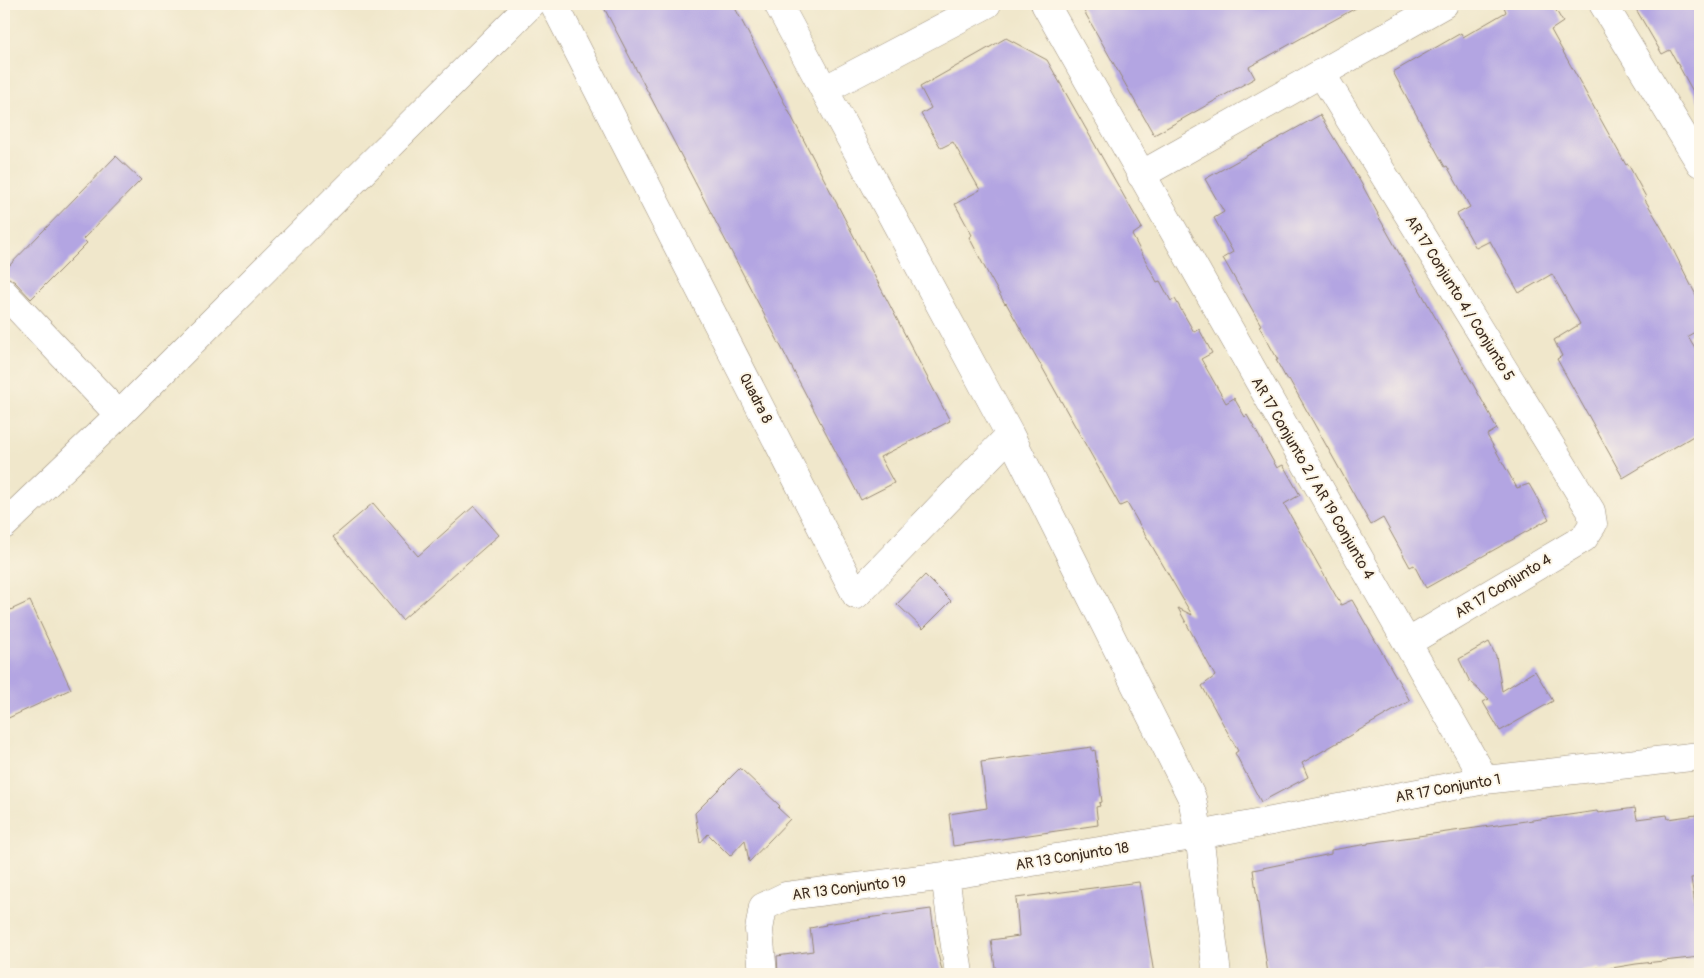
<svg xmlns="http://www.w3.org/2000/svg" width="1704" height="978" font-family="Pangolin,sans-serif">
	<style>
		.building { fill: #b3a5e2 }
		.lines { fill: none; stroke-linecap: round; stroke-linejoin: round }
		.minor-casing { stroke: #968874; stroke-width: 29 }
		.minor { stroke: #fff; stroke-width: 28 }
		.labels { text-anchor: middle; stroke-width: 4; stroke-linejoin: round; paint-order: stroke }
		.street-label { font-size: 15px; fill: #3b2a1e; stroke: #fcf5e5 }
	</style>
	<rect width="100%" height="100%" fill="#fcf5e5"/>
	<filter id="ink" filterUnits="userSpaceOnUse"><feTurbulence type="fractalNoise" baseFrequency=".02" numOctaves="2"/><feDisplacementMap in="SourceGraphic" scale="10" xChannelSelector="R" yChannelSelector="G"/><feConvolveMatrix kernelMatrix="1 2 1 2 8 2 1 2 1" color-interpolation-filters="sRGB"/></filter>
	<filter id="wash" filterUnits="userSpaceOnUse"><feTurbulence type="fractalNoise" baseFrequency=".0096" numOctaves="4" result="noise"/><feDisplacementMap in="SourceGraphic" scale="20" xChannelSelector="R" yChannelSelector="G"/><feGaussianBlur stdDeviation="1.12" result="paint"/><feColorMatrix in="noise" values="0 0 0 0 0 0 0 0 0 0 0 0 0 0 0 0 0 1.4 0 .05"/><feComposite in="paint" operator="in"/></filter>
	<g filter="url(#wash)">
		<rect width="100%" height="100%" fill="#f0e7cb"/>
		<g id="blocks">
			<!-- building -->
			<path class="building" d="M602,4H733L950,421L880,457L894,483L861,500Z
				M1080,4H1363L1249,67L1255,78L1154,135Z
				M1503,4H1552L1563,22L1551,30L1626,165L1628,164L1646,197L1644,198L1664,232L1700,303V329L1688,336L1700,356V432L1623,478L1557,359L1562,356L1554,340L1580,324L1552,274L1519,293L1490,241L1476,248L1457,214L1470,207L1447,166L1445,167L1393,72L1461,33L1463,37L1506,12Z
				M1633,4H1694L1700,16V104L1670,50L1662,54Z
				M1006,38L1047,60L1142,228L1132,235L1157,282L1160,281L1171,301L1175,299L1194,332L1199,329L1212,353L1201,359L1226,403L1234,398L1245,417L1247,415L1277,468L1283,465L1300,495L1284,504L1341,605L1352,600L1410,701L1302,763L1308,777L1261,802L1235,753L1238,751L1202,686L1215,676L1178,608L1192,615L1127,503L1120,506L1006,303L1005,304L986,270L969,237L972,235L955,204L980,190L953,142L941,148L921,114L931,108L920,87Z
				M1320,115L1360,181L1378,214H1377L1492,418L1491,419L1497,429L1487,435L1517,488L1529,484L1549,519L1426,588L1414,565L1410,567L1383,518L1371,525L1289,379L1287,380L1276,360H1278L1259,326L1261,325L1223,258L1233,252L1214,218L1224,212L1205,179Z
				M116,156L141,180L83,239L87,243L31,299L15,282L9,278H4V271Z
				M373,503L418,556L474,506L499,535L402,620L333,537Z
				M925,575L951,601L923,629L897,604Z
				M30,601L71,689L4,720V613Z
				M1489,642L1496,656L1502,691L1535,671L1553,701L1500,731L1483,702L1489,699L1470,682L1459,659Z
				M1092,747V751L1095,750L1102,802L1099,803L1100,806L1096,807L1098,825L953,846L949,814L987,808L981,762Z
				M740,768L780,806L778,808L790,819L749,862L745,840L730,856L708,834L700,843L695,813Z
				M1635,808L1637,819L1667,815L1668,819L1696,815L1700,847V877L1691,878L1700,939V957L1636,964L1600,970L1599,968L1567,974H1268L1253,870L1331,854V850L1368,844V843L1576,814L1597,811L1598,813Z
				M1139,882L1154,974H996L991,940L1019,936L1016,898Z
				M931,909L936,947L943,974H778L777,956L813,951L810,928L826,925L825,924Z"/>
		</g>
	</g>
	<g filter="url(#ink)">
		<use href="#blocks" fill-opacity="0" stroke="#968874" stroke-width="1"/>
		<g class="lines">
			<!-- minor casing -->
			<g class="minor-casing">
				<path id="minor" d="M554,4L856,595L1010,435
					M778,4L1010,435L1192,798L1199,835L1217,974
					M1045,4L1485,780
					M1603,4L1700,163
					M1321,73L1591,511L1593,524L1584,538L1407,643
					M824,90L987,4
					M1141,175L1444,4
					M4,293L119,415
					M4,525L119,415L531,4
					M945,876L959,974
					M763,974L759,930L763,907L786,896L945,876L1199,835L1485,780L1700,756"/>
			</g>
			<!-- minor -->
			<use href="#minor" class="minor"/>
		</g>
	</g>
	<g class="labels">
		<!-- street labels -->
		<g class="street-label">
			<text transform="translate(1460 298) rotate(58)" y="5">AR 17 Conjunto 4 / Conjunto 5</text>
			<text transform="translate(756 398) rotate(63)" y="5">Quadra 8</text>
			<text transform="translate(1313 478) rotate(60)" y="5">AR 17 Conjunto 2 / AR 19 Conjunto 4</text>
			<text transform="translate(1503 586) rotate(-31)" y="5">AR 17 Conjunto 4</text>
			<text transform="translate(1448 788) rotate(-10)" y="5">AR 17 Conjunto 1</text>
			<text transform="translate(1072 856) rotate(-9)" y="5">AR 13 Conjunto 18</text>
			<text transform="translate(849 888) rotate(-7)" y="5">AR 13 Conjunto 19</text>
		</g>
	</g>
	<!-- margin -->
	<rect width="1704" height="978" fill="none" stroke="#fcf5e5" stroke-width="20"/>
</svg>
